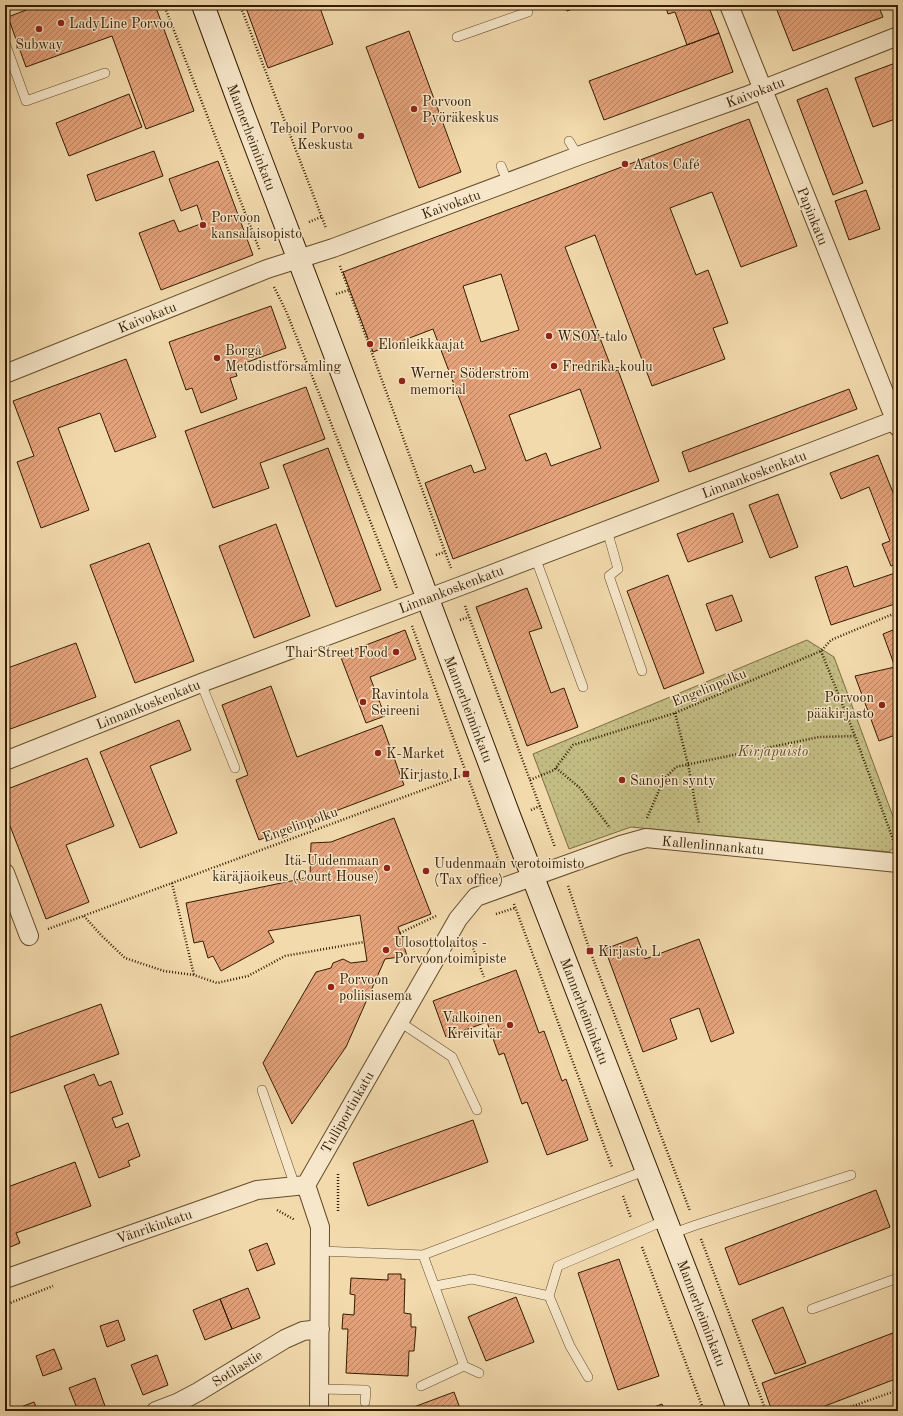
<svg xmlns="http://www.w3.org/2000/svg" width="903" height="1416" font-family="'Old Standard TT',serif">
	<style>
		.park { fill: url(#park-dots); stroke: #7c6c42 }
		.building { fill: url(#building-hatch); stroke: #341c00; fill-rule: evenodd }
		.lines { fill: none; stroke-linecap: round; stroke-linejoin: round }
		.lane-casing { stroke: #644c2b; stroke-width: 10 }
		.street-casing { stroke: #644c2b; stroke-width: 20 }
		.secondary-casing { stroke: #341c00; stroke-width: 24 }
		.path { stroke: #341c00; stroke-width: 2.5; stroke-dasharray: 1 2; stroke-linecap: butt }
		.lane { stroke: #f7e7ca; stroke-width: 9 }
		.street { stroke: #f7e7ca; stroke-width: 18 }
		.secondary { stroke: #f7e7ca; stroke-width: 22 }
		.poi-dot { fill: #8f2418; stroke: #f7e7ca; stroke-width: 1.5 }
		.labels { text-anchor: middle; stroke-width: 3; stroke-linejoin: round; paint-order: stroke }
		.poi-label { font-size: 14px; fill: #341c00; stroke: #f7e7ca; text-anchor: start }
		.street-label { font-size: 14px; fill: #341c00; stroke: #f7e7ca }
		.park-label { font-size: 14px; font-style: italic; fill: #5f4c28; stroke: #f7e7ca }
	</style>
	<defs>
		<pattern id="park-dots" width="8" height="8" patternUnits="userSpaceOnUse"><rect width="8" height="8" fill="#c3bd84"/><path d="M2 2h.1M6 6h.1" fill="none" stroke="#a8a270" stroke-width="1.8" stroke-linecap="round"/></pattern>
		<pattern id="building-hatch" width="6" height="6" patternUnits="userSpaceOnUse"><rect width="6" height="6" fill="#e4a27b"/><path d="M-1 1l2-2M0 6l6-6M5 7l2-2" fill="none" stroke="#ba8362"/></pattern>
	</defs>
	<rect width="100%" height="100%" fill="#f2daad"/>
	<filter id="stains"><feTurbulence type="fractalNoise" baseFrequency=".005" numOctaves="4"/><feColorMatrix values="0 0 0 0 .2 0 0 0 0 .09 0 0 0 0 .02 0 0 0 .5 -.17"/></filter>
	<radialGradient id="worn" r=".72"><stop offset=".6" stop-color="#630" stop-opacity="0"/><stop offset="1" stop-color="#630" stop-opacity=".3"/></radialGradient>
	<!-- park -->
	<path class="park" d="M807,640L834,657L898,830V844L889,852L631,827L569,849L533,754Z"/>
	<!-- building -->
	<path class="building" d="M39,5H155L194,111L146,129L112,36L26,67L8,17Z
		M245,5H319L333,44L268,68Z
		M565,5H584L567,11Z
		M665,5H708L719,33L687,45L675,12L668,14Z
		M775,5H878L883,17L793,51Z
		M409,31L461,172L419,188L366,47Z
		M719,33L733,72L604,120L589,81Z
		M898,62V118L873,127L855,78Z
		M827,88L863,183L833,195L797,100Z
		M129,94L142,127L69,156L56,123Z
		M749,119L797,246L741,267L712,192L670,208L696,275L708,270L728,323L713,328L725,359L652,386L595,235L565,247L613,372L618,370L659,481L453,559L425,483L471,465L474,473L486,469L433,329L373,352L343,272ZM501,274L519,330L481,342L463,286ZM580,389L601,448L551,466L546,453L526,461L509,415Z
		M154,151L163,176L96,201L87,175Z
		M218,161L253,255L161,290L139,233L174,220L179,232L203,223L197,205L181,211L169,179Z
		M898,184V200L893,186Z
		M866,190L880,229L849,240L835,201Z
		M271,306L286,348L234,367L237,376L230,378L237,399L201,413L192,388L186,390L169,342Z
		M126,359L156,437L115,452L100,413L58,428L89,510L41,528L17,462L34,456L13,401Z
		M306,387L325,439L260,463L269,488L213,508L185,431Z
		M849,389L857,409L689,472L682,452Z
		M328,448L381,590L336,607L283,465Z
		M878,455L898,505V563L891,566L882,544L890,541L869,487L841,499L830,473Z
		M778,494L798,547L770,558L749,505Z
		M733,513L743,542L688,562L677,534Z
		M276,524L310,616L254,638L219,546Z
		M149,543L194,661L135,683L90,565Z
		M847,566L854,587L898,572V603L831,625L815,577Z
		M668,575L704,673L664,689L627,591Z
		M527,588L542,628L529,632L551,693L564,688L578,727L527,746L476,607Z
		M732,595L742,621L716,631L706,604Z
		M898,628V734L879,741L855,676L895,667L883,634Z
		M405,630L416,659L370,677L385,716L366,723L340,655Z
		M76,643L96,697L5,731V669Z
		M271,686L297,757L382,725L404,785L259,840L236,780L248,775L222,705Z
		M179,720L191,750L150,766L177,833L140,848L100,752Z
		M87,758L114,826L66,845L89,902L46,919L5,813V790Z
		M394,818L431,914L398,927L407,956L385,959L346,1047L292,1124L263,1063L316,972L331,968L333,963L343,959L351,963L367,961L360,915L268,931L274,942L221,971L213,956L208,958L203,941L194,943L186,903L310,877L311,843L331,842Z
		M637,937L645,959L699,939L734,1033L711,1042L699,1008L670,1019L677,1039L643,1052L605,949Z
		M516,970L539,1033L544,1031L562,1081L566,1079L588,1140L547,1155L527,1102L522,1104L504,1053L499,1055L487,1022L446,1037L433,1001Z
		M101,1004L119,1054L5,1095V1039Z
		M94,1074L99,1086L111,1081L123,1114L112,1118L116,1128L128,1123L140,1156L128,1161L130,1166L99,1178L64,1086Z
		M473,1120L488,1162L368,1206L353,1163Z
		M75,1162L91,1206L16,1233L20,1243L5,1249V1188Z
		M876,1190L890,1227L739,1285L725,1248Z
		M267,1243L275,1264L257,1271L249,1250Z
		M619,1259L659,1376L618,1390L578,1273Z
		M388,1274H401V1279H405L404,1313L411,1314V1327H416L414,1351H409L408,1376L346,1373L348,1329H342L343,1314L354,1315L355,1295L350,1294L351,1278L388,1280Z
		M248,1288L260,1318L232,1329L220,1299Z
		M516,1297L534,1342L486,1361L468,1317Z
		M220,1299L232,1329L205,1340L193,1310Z
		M783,1307L806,1363L775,1374L752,1320Z
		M118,1320L125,1340L107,1347L100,1326Z
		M898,1331V1378L812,1411H772L762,1383Z
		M54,1349L62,1369L43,1376L36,1356Z
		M157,1355L168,1385L143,1395L131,1365Z
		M95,1378L106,1409L101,1411H78L69,1388Z
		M454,1392L461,1411H412L411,1408Z
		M34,1402L38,1411H10Z
		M662,1404L665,1411H644Z"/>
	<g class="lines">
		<!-- lane casing -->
		<g class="lane-casing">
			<path id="lane" d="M457,37L528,12
				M5,43L26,101L105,73
				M569,141L578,156
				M501,166L508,183
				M607,530L618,569L609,576L642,671
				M535,557L583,687
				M201,683L235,768
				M400,1022L452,1057L477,1110
				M262,1090L295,1186
				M671,1234L696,1225L851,1175
				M320,1251L423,1255L647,1170
				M423,1255L464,1366L479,1373
				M435,1286L472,1279L549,1296
				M812,1309L898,1278
				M588,1377L570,1346L549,1296L558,1266L666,1220
				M421,1386L464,1366
				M320,1389L366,1390L365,1402"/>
		</g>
		<!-- street casing -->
		<g class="street-casing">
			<path id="street" d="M729,5L898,427
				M5,374L267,269L333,248L578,156L746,96L898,36
				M5,761L201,683L458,587L898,419
				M5,873L29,936
				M5,1279L257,1190L306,1185
				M156,1411L177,1403L198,1392L285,1339L303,1331L320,1329
				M319,1411L320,1227L306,1185L458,919L476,897L621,845L646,838L898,863"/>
		</g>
		<!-- secondary casing -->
		<g class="secondary-casing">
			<path id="secondary" d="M203,5L241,108L414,562L510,818L707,1326L739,1411"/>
		</g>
		<!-- path -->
		<path class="path" d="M164,5L260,251
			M240,5L326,228
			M309,222L321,217
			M255,238L266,235
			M340,266L451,568
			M274,287L286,311L397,588
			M336,294L349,290
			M436,555L445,552
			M465,606L555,847
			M460,620L469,617
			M412,626L501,867
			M821,651L855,736L894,842
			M675,713L688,764L699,824
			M556,768L580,788L610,828
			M530,780L554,770L573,745L675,713L821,651L831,640L898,612
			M531,810L540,806
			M647,818L664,779L676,767L819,737L855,736
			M172,883L194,975
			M568,886L590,951L690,1211
			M514,904L612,1167
			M496,914L515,908
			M84,916L101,935L125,958L164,971L194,975L217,983L248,976L285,956L364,942
			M48,929L466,774
			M400,933L436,916
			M470,940L484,977
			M5,946L10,944
			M623,1196L631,1218
			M277,1210L295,1220
			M338,1211V1172
			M701,1239L766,1411
			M642,1247L704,1411
			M5,1305L53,1286
			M839,1411L898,1390"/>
		<!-- lane -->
		<use href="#lane" class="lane"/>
		<!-- street -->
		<use href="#street" class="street"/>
		<!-- secondary -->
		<use href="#secondary" class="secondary"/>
	</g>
	<!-- markers -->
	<g class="poi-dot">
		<circle cx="61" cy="23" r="4"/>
		<circle cx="39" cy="29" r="4"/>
		<circle cx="414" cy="109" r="4"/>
		<circle cx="361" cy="136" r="4"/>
		<circle cx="625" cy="164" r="4"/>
		<circle cx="203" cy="225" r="4"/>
		<circle cx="549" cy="336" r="4"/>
		<circle cx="370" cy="344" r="4"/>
		<circle cx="217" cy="358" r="4"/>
		<circle cx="554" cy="366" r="4"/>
		<circle cx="402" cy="381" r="4"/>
		<circle cx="396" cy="652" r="4"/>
		<circle cx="363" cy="702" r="4"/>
		<circle cx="882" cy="705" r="4"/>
		<circle cx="378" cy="753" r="4"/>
		<rect x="462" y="770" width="8" height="8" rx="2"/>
		<circle cx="622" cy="780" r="4"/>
		<circle cx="387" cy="868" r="4"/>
		<circle cx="426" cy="871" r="4"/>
		<circle cx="386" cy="950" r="4"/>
		<rect x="586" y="947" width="8" height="8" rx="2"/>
		<circle cx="331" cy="987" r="4"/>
		<circle cx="510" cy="1025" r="4"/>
	</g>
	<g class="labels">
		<!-- poi labels -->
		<g class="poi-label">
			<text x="69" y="28">LadyLine Porvoo</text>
			<text x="39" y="49" text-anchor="middle">Subway</text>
			<text x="422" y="106">Porvoon<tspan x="422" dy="16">Pyöräkeskus</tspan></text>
			<text x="353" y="133" text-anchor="end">Teboil Porvoo<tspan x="353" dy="16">Keskusta</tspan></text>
			<text x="633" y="169">Aatos Café</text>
			<text x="211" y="222">Porvoon<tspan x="211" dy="16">kansalaisopisto</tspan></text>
			<text x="557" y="341">WSOY-talo</text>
			<text x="378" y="349">Elonleikkaajat</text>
			<text x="225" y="355">Borgå<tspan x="225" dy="16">Metodistförsamling</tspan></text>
			<text x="562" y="371">Fredrika-koulu</text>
			<text x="410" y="378">Werner Söderström<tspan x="410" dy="16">memorial</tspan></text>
			<text x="388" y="657" text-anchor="end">Thai Street Food</text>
			<text x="371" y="699">Ravintola<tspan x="371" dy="16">Seireeni</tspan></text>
			<text x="874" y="702" text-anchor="end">Porvoon<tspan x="874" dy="16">pääkirjasto</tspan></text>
			<text x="386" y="758">K-Market</text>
			<text x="458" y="779" text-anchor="end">Kirjasto I</text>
			<text x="630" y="785">Sanojen synty</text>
			<text x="379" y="865" text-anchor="end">Itä-Uudenmaan<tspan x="379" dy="16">käräjäoikeus (Court House)</tspan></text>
			<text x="434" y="868">Uudenmaan verotoimisto<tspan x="434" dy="16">(Tax office)</tspan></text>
			<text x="394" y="947">Ulosottolaitos -<tspan x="394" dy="16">Porvoon toimipiste</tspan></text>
			<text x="598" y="956">Kirjasto L</text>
			<text x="339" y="984">Porvoon<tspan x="339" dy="16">poliisiasema</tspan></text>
			<text x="502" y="1022" text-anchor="end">Valkoinen<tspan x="502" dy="16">Kreivitär</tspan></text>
		</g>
		<!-- street labels -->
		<g class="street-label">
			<text transform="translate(755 92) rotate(-21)" y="5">Kaivokatu</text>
			<text transform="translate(252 137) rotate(69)" y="5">Mannerheiminkatu</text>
			<text transform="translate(451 204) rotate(-20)" y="5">Kaivokatu</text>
			<text transform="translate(813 216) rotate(68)" y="5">Papinkatu</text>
			<text transform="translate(147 317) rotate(-22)" y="5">Kaivokatu</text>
			<text transform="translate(754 474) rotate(-21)" y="5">Linnankoskenkatu</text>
			<text transform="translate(451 589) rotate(-21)" y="5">Linnankoskenkatu</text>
			<text transform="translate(709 687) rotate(-22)" y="5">Engelinpolku</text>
			<text transform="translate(148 704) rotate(-22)" y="5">Linnankoskenkatu</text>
			<text transform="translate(469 709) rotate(69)" y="5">Mannerheiminkatu</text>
			<text transform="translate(300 824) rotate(-20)" y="5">Engelinpolku</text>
			<text transform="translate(713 845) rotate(5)" y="5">Kallenlinnankatu</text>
			<text transform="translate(585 1011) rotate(69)" y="5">Mannerheiminkatu</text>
			<text transform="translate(347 1112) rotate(-60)" y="5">Tulliportinkatu</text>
			<text transform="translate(154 1226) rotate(-19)" y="5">Vänrikinkatu</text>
			<text transform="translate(702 1313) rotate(69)" y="5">Mannerheiminkatu</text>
			<text transform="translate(237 1368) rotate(-32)" y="5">Sotilastie</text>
		</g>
		<!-- park labels -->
		<g class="park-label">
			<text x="773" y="756">Kirjapuisto</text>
		</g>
	</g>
	<!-- margin -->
	<rect width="903" height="1416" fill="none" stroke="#f2daad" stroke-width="20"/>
	<rect x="6" y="6" width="891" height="1404" fill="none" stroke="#341c00" stroke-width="2"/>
	<rect x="10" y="10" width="883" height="1396" fill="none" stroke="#341c00"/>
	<rect width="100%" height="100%" filter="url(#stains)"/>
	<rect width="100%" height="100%" fill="url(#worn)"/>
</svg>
